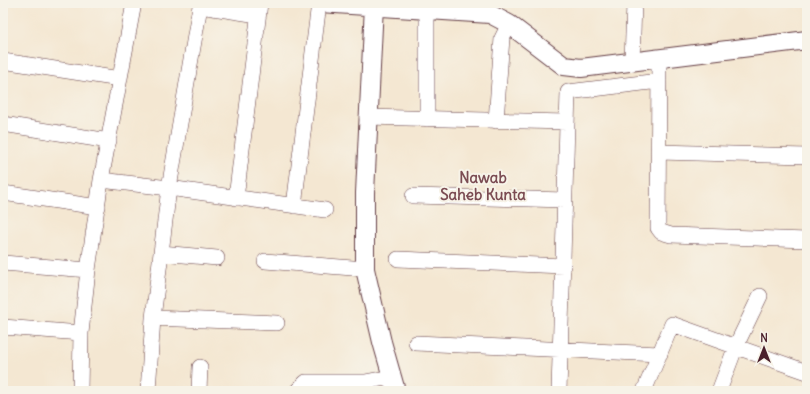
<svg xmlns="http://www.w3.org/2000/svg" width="810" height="394" font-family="Delius,sans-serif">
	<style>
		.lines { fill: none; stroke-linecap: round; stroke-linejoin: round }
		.minor-casing { stroke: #643d44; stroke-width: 16 }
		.tertiary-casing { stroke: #643d44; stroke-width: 20 }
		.minor { stroke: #fff; stroke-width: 15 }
		.tertiary { stroke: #fff; stroke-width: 18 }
		.labels { text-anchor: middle; stroke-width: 4; stroke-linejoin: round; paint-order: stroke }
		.district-label { font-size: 15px; font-weight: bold; fill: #7b4c53; stroke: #f7f3e8 }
	</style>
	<rect width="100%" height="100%" fill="#f7f3e8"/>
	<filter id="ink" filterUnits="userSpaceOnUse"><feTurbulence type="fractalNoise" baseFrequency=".025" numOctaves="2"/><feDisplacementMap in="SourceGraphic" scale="8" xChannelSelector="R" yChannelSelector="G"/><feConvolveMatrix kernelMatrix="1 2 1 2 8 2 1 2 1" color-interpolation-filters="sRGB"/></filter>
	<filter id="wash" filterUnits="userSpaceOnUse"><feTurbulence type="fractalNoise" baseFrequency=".012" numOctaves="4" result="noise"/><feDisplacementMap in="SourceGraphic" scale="16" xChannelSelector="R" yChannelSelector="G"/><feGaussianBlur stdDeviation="0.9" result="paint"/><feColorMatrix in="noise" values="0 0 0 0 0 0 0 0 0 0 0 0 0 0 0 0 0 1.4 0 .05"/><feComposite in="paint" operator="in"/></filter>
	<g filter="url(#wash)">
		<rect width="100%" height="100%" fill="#f4e7d2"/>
	</g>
	<g filter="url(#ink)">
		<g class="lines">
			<!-- minor casing -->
			<g class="minor-casing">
				<path id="minor" d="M659,59L658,228L661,232L671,235L807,240
					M3,61L120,79
					M632,63L634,3
					M367,117L567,122
					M427,119V9
					M496,121L502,38L509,24
					M3,124L109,141
					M659,152L807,156
					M101,180L169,188L325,210
					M3,193L98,207
					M413,196L565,200
					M236,198L260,3
					M294,206L319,3
					M161,253L217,258
					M398,259L564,266
					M265,261L365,269
					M3,263L88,270
					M153,318L277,323
					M3,327L81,333
					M416,343L660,354
					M80,391L81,333L88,270L101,180L134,3
					M148,391L153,318L169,188L200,6L258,15
					M199,391L200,367
					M297,391L306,382H365L391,377
					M559,391L568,92L659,81
					M644,391L672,324L807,372
					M719,391L736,346L760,296"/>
			</g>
			<!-- tertiary casing -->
			<g class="tertiary-casing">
				<path id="tertiary" d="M320,3L490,14L509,24L564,66L581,68L807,40
					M374,5L365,193V269L382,342L396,391"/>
			</g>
			<!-- minor -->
			<use href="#minor" class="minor"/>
			<!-- tertiary -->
			<use href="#tertiary" class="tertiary"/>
		</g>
	</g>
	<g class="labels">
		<!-- district labels -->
		<g class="district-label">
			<text x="483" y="183">Nawab<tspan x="483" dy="17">Saheb Kunta</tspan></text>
		</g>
	</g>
	<!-- margin -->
	<rect width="810" height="394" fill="none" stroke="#f7f3e8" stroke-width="16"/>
	<!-- north arrow -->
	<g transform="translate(764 348)" stroke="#f7f3e8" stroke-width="3" paint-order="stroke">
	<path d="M0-3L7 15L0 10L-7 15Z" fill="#4a1f2b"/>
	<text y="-6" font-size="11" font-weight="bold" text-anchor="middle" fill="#4a1f2b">N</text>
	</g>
</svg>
